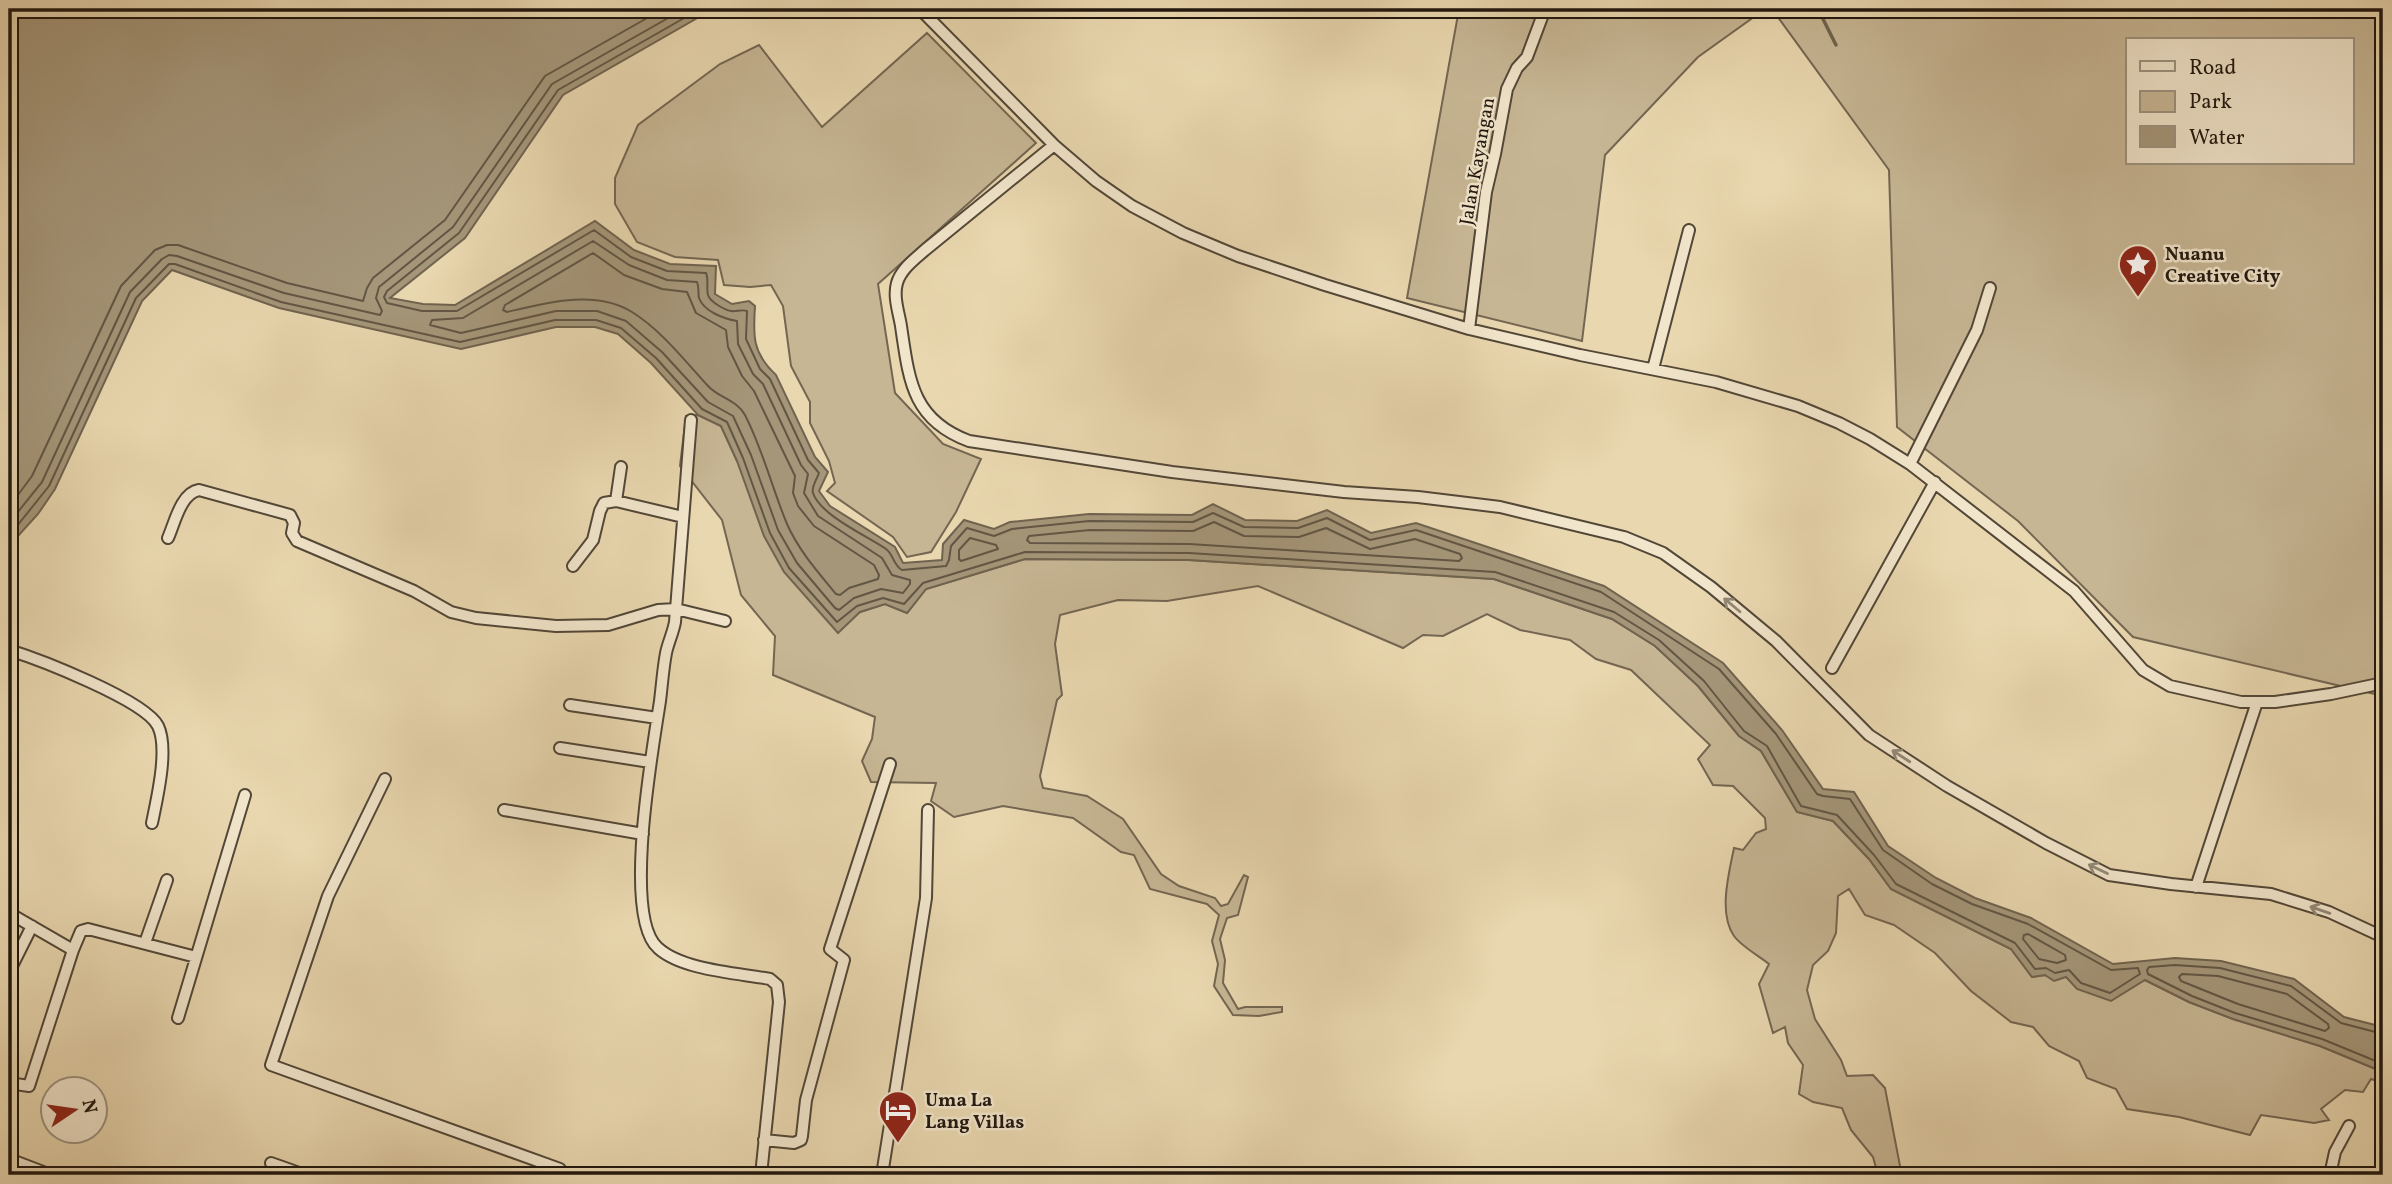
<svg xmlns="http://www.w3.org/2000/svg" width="2392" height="1184" font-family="Vollkorn,serif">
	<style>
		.green { fill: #c7b694; stroke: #746652; stroke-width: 2; fill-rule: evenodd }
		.water { fill: #a59679; stroke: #70634f; stroke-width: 2 }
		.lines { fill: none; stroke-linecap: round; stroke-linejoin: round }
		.shore { stroke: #625644; stroke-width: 2 }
		.stream { stroke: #70634f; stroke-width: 3.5 }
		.minor-casing { stroke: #524737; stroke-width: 14 }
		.minor { stroke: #f1e5cb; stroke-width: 10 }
		.oneway { stroke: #938876 }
		.labels { text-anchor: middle; stroke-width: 5; stroke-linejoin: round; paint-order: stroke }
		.street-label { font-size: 19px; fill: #20170f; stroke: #f1e5cb }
		.poi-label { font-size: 19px; font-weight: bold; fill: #20170f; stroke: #f1e5cb; text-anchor: start }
	</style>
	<rect width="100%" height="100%" fill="#e9d7af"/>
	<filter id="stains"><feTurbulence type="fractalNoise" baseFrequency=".00286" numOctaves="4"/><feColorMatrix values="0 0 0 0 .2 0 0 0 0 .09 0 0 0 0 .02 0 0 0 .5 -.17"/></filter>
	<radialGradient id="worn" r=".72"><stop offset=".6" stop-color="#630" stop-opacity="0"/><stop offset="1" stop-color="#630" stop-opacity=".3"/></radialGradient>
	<!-- green -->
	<path class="green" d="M1459,9H1765L1698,57L1605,155L1582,341L1407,298Z
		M1772,9H2383V696L2133,637L2018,521L1897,427L1889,170ZM2128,40H2352V163H2128Z
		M927,33L1036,143L878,284L895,393L943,444L981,459L956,512L931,552L907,557L893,537L827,491L835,483L829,461L810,423V402L791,366L783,306L771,285L750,287L724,285L718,260L675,257L637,242L615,204V178L638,125L720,64L759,45L822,127Z
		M698,415L721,426L737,461L860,612L885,604L907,613L926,589L1025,559L1189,560L1494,579L1612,619L1655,646L1698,686L1739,736L1761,751L1797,812L1833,821L1869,859L1891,889L2011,949L2032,977L2045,975L2145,980L2189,1002L2233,1019L2320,1046L2383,1072V1083L2371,1079L2363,1092L2345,1090L2321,1109L2329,1120L2314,1123L2261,1115L2250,1135L2179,1117L2127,1109L2116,1089L2087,1078L2079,1061L2049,1046L2033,1027L2011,1022L1971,991L1935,953L1894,925L1865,915L1849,889L1838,896L1836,933L1828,951L1813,965L1807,990L1815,1019L1841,1060L1847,1076L1873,1075L1885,1088L1900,1166L1904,1175H1878L1873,1157L1851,1130L1842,1108L1813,1102L1799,1094L1803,1065L1788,1043L1785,1027L1773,1033L1759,984L1769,964C1759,956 1741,946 1734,936C1718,913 1729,873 1734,848L1743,850L1756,833L1766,829L1765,818L1733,786L1713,785L1698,759L1710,745L1631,670L1596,659L1570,640L1520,630L1487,614L1443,636L1423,635L1403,648L1258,586L1167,601L1118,600L1060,615L1055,644L1062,695L1057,700L1040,776L1043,788L1087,796L1123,819L1161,874L1179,886L1215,898L1221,906L1228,904L1244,875L1248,877L1238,915L1227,918L1220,939L1225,960L1223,983L1238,1009L1245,1007H1282V1012L1259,1016L1233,1015L1214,986L1218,964L1212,941L1219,915L1207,904L1150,889L1134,855L1121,852L1073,818L1003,806L954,817L931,801L936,783L871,782L862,761L872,739L875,717L773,675L775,636L741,595L722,520L680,466L686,416Z"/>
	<!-- water -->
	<path class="water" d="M9,9H713L563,95L465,238L390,298L423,304L455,305L595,221L634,250L670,264L716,266L715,294L732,304L749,301L755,306C753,335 752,353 776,375L815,457L828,472L819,491L830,506L895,547L903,563L942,560L943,544L964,520L994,529L1010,522L1089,514L1192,515L1213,504L1245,520L1297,521L1327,510L1371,533L1416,523L1604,586L1723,663L1782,730L1823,789L1854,792L1888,846L1936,878L1975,898L2031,918L2113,964L2175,958L2221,961L2294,979L2344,1017L2383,1027V1072L2320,1046L2233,1019L2189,1002L2145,980L2111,1001L2077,989L2066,977L2054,981L2045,975L2032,977L2011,949L1891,889L1869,859L1833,821L1797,812L1761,751L1739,736L1698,686L1655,646L1612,619L1494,579L1189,560L1025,559L926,589L907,613L885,604L860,612L838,633L784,572L764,536L737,461L721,426L698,415L651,363L618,334L595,327H556L461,349L279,308L172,270L142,301L55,489L38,514L9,546Z"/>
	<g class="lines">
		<!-- shore -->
		<path class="shore" d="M593,241L629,265L667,280L697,282C699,287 698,293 699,298C704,312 725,319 737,321L738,344L753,374L763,384L801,465L808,474L804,493L818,516L882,558L892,575L910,580V584L903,593L881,589L854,598L839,610L835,608L797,563L778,530L751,455L733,416L708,402L662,352L626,321L597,311H556L461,333L430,325L432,320L463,318Z
			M593,253L624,275L662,289L687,292L696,313L726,330L728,347L742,376L754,391L795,476L793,493L798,506L814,526L874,565L879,575L878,579L849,588L840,595L836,594C818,572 799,551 787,524C772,488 763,450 745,415C737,400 719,398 708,386C685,361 661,330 632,312C595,289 545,303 507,312L503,310L505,305Z
			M9,507L32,476L121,286L155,250L167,245H178L287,283L363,301L367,288L373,278L445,220L545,76L663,9
			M1214,522L1244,536L1299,537L1326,528L1370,549L1415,539L1460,554L1462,558L1459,561L1189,544L1030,543L1027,540L1029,536L1090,530L1193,531Z
			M9,523L42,482L130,292L162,259L169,255L177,256L284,293L380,315L382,311L376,298L379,287L453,227L552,84L684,9
			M9,536L49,486L136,298L169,264H175L281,302L460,342L555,320H596L621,328L656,358L702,409L727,422L743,458L770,533L789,568L837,622L857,606L883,598L904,604L923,583L1025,552L1189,553L1495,572L1614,612L1659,640L1704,681L1744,731L1767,746L1801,806L1837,815L1874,855L1896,884L2015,943L2035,969L2046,968L2055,973L2069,970L2081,983L2110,993L2140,974L2138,968L2111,970L2028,924L1972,904L1932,884L1883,850L1850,799L1823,796L1817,794L1776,734L1719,669L1601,592L1416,530L1370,540L1327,518L1298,528L1244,527L1213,513L1193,522L1089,521L1012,529L994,536L967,528L951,546L949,560L946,566L902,570C893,565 894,555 886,549C867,536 820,515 813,493C811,487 817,479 819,473L808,460L770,379L760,369L746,339L747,311C741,309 737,312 731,311C725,310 710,302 708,295C706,288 709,280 706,273L667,271L631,257L594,230L457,311H422L387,303L384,297L387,291L459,233L558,90L700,9
			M970,538L996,545L998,549L961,561L959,559V550Z
			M2028,934L2065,955L2066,960L2057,963L2039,959L2023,939L2024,935Z
			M2182,974L2218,976L2287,994L2328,1024L2329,1028L2325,1031L2238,1004L2181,981L2179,977Z
			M2383,1034L2341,1023L2291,986L2220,968L2175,965L2149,967L2147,970L2148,974L2192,996L2235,1013L2322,1039L2383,1064"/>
		<!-- stream -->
		<path class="stream" d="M1818,9L1836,45"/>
		<!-- minor casing -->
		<g class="minor-casing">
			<path id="minor" d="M920,9L1054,145L1096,181L1132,206L1183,233L1238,256L1325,285L1469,329L1580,355L1716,382L1798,406L1839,423L1870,439L1910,464L2074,591L2143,670L2170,686L2241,702H2275L2331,694L2383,683
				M1054,145L925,250C915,259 901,269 897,283C893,297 899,313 901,326C909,380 912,420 969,441L1172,472L1344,492L1418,497L1500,507L1624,537L1663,553L1711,587L1776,641L1869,735L1947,786L2046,843L2109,875L2171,884L2271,894L2329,912L2383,937
				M1469,329L1486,192L1495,154L1507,89L1517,68L1527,57L1545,9
				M1653,369L1689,230
				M691,420L675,622C673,633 668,643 666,653C663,669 662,685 660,701C653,748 622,917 658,948C682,970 737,973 770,979L777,985L779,1002L761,1175
				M1910,464L1977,330L1990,288
				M616,501L621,467
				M168,538C175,522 181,493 199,490L290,515L294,523L292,533L297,541L414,591L451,612L476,618L556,626L608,625L658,610L676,609L725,621
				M573,566L593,540L600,511L604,503L616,501L683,517
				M9,650C38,659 145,700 158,726C169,749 157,798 152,823
				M1832,668L1935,482
				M570,705L657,718
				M560,748L650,762
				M385,779L328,896L271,1065L560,1169L562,1175
				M504,810L643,834
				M2196,887L2257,702
				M9,913L73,950
				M145,943L167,880
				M9,972L32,926
				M178,1018L245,795
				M9,1083L29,1086L73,950L81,931L88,929L196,957
				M764,1140L794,1143L801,1140L802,1136L806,1100L844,960L830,949L890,764
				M9,1159L51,1175
				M271,1163L305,1175
				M882,1175L926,898L928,810
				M2330,1175L2335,1152L2349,1126"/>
		</g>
		<!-- minor -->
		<use href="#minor" class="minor"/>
	</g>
	<!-- one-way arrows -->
	<defs><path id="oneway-shaft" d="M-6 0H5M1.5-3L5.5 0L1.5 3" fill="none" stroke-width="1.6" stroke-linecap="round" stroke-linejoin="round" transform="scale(1.75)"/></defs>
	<g class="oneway">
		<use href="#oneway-shaft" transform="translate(1732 605) rotate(-140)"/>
		<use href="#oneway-shaft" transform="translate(1901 756) rotate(-147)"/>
		<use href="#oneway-shaft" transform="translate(2098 869) rotate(-154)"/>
		<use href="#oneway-shaft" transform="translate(2320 910) rotate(-161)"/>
	</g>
	<!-- icons -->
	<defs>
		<g id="sight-pin" transform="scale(2.0125)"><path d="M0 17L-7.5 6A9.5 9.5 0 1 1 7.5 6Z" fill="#8f2418" stroke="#f1e5cb"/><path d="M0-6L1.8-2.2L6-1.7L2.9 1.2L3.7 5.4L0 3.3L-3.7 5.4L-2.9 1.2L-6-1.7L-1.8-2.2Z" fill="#fff"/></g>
		<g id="hotel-pin" transform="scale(2.0125)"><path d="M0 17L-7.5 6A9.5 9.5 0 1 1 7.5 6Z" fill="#8f2418" stroke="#f1e5cb"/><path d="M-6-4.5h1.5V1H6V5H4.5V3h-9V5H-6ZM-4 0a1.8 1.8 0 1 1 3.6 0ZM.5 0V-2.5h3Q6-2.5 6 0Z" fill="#fff"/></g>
	</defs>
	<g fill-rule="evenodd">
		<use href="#sight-pin" x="2138" y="264"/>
		<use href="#hotel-pin" x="898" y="1110"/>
	</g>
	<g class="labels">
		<!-- street labels -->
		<g class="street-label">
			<text transform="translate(1476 161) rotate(-80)" y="7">Jalan Kayangan</text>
		</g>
		<!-- poi labels -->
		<g class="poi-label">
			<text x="2165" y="260">Nuanu<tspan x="2165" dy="22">Creative City</tspan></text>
			<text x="925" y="1106">Uma La<tspan x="925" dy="22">Lang Villas</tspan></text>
		</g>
	</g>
	<!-- margin -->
	<rect width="2392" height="1184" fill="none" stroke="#e9d7af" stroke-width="35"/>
	<rect x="10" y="10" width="2371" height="1163" fill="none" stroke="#20170f" stroke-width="3.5"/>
	<rect x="18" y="18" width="2357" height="1149" fill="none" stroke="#20170f" stroke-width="2"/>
	<!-- legend -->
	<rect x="2126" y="38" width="228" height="126" fill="#f1e5cb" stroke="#9d9380" stroke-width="2"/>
	<rect x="2140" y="61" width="35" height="10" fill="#f1e5cb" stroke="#9d9380" stroke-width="2"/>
	<text x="2189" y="74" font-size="21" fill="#20170f">Road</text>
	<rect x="2140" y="91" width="35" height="21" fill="#c7b694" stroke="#9d9380" stroke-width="2"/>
	<text x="2189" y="108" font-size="21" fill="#20170f">Park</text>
	<rect x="2140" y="126" width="35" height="21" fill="#a59679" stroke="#9d9380" stroke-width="2"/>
	<text x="2189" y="144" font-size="21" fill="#20170f">Water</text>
	<!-- north arrow -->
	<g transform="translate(74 1110) rotate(77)"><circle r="33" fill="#f1e5cb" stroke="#9d9380" stroke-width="2"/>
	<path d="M0-5L12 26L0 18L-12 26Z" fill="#8f2418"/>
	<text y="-10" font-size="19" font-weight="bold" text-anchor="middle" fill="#20170f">N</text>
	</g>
	<rect width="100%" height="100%" filter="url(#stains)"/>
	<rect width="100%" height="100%" fill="url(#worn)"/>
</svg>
